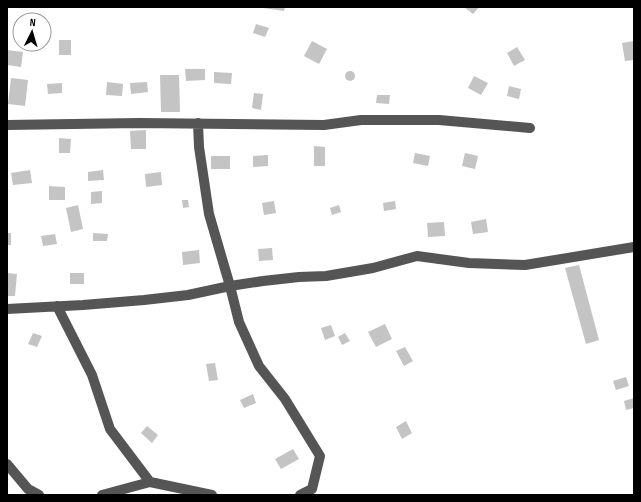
<svg xmlns="http://www.w3.org/2000/svg" width="641" height="502" font-family="'Sofia Sans Condensed',sans-serif">
	<style>
		.building { fill: #c4c4c4 }
		.lines { fill: none; stroke-linecap: round; stroke-linejoin: round }
		.minor { stroke: #555; stroke-width: 10 }
	</style>
	<rect width="100%" height="100%" fill="#fff"/>
	<!-- building -->
	<path class="building" d="M263,7H285L284,11L263,8Z
		M464,7H479L473,14Z
		M256,24L269,28L265,37L253,33Z
		M59,40H71V55H59Z
		M312,41L327,49L319,64L304,56Z
		M634,41V60L625,61L622,43Z
		M517,47L525,60L514,66L507,53Z
		M7,50L23,52L21,67L7,65Z
		M185,69H205V80L186,81Z
		M345 76a5 5 0 1 1 10 0a5 5 0 1 1-10 0Z
		M214,72L232,73L231,84L214,83Z
		M160,75H179L180,112H161Z
		M474,76L488,83L481,95L468,88Z
		M11,78L28,80L25,106L8,104Z
		M107,82L123,84L122,96L106,95Z
		M147,82L148,92L131,94L130,83Z
		M62,83V93L48,94L47,84Z
		M509,86L521,89L519,99L507,96Z
		M254,93L263,94L261,110L252,108Z
		M377,95H390L389,104L376,103Z
		M146,130V149H131L130,131Z
		M59,138L71,139L70,153H59Z
		M314,146L325,147V166H314Z
		M415,153L430,156L428,166L413,163Z
		M465,153L478,156L475,169L462,166Z
		M268,155V166L253,167V156Z
		M211,156H230V169H211Z
		M30,170L32,183L13,185L11,173Z
		M103,170L104,180L88,181V172Z
		M161,172L162,185L146,187L145,174Z
		M49,186L65,187V200H49Z
		M102,191V203L91,204V192Z
		M182,200H188L189,207L183,208Z
		M274,201L276,213L264,215L262,203Z
		M395,201L396,209L384,211L383,203Z
		M78,205L83,229L71,232L66,208Z
		M339,205L341,212L332,215L330,208Z
		M486,219L488,232L473,234L471,222Z
		M444,222L445,236L428,237L427,223Z
		M7,233H11V245H7Z
		M93,233L108,234L107,241H93Z
		M55,234L57,244L43,246L41,236Z
		M272,248L273,260L259,261L258,249Z
		M199,250L200,263L183,265L182,252Z
		M579,265L599,340L586,344L565,268Z
		M7,273L17,274L15,296H7Z
		M70,273H84V284H70Z
		M385,324L392,339L376,347L368,332Z
		M331,325L335,336L325,340L321,328Z
		M33,333L42,336L37,347L28,344Z
		M345,333L350,341L342,345L338,337Z
		M405,347L413,361L404,366L396,351Z
		M215,363L218,380L209,381L206,364Z
		M626,377L629,386L616,390L613,381Z
		M253,394L256,403L244,408L240,400Z
		M634,398V408L626,410L624,401Z
		M406,421L412,433L402,439L396,427Z
		M147,426L158,435L152,443L141,433Z
		M293,449L299,459L281,469L275,459Z"/>
	<g class="lines">
		<!-- minor -->
		<path class="minor" d="M198,123L199,147L209,214L230,286L239,322L259,366L285,399L320,456L312,489L300,495
			M7,125L139,123L324,125L361,120H439L530,128
			M57,306L92,375L110,429L150,482L212,495
			M7,309L83,305L144,300L188,295L230,286L263,281L299,277L326,276L373,268L417,256L469,263L525,265L634,247
			M7,464L28,489L39,495
			M102,495L150,482"/>
	</g>
	<!-- border -->
	<rect width="641" height="502" fill="none" stroke="#000000" stroke-width="16"/>
	<!-- north arrow -->
	<g transform="translate(32 32) rotate(5)"><circle r="19" fill="#ffffff" stroke="#999999"/>
	<path d="M0-3L7 15L0 10L-7 15Z" fill="#000000"/>
	<text y="-6" font-size="11" font-weight="bold" text-anchor="middle" fill="#000000">N</text>
	</g>
</svg>
